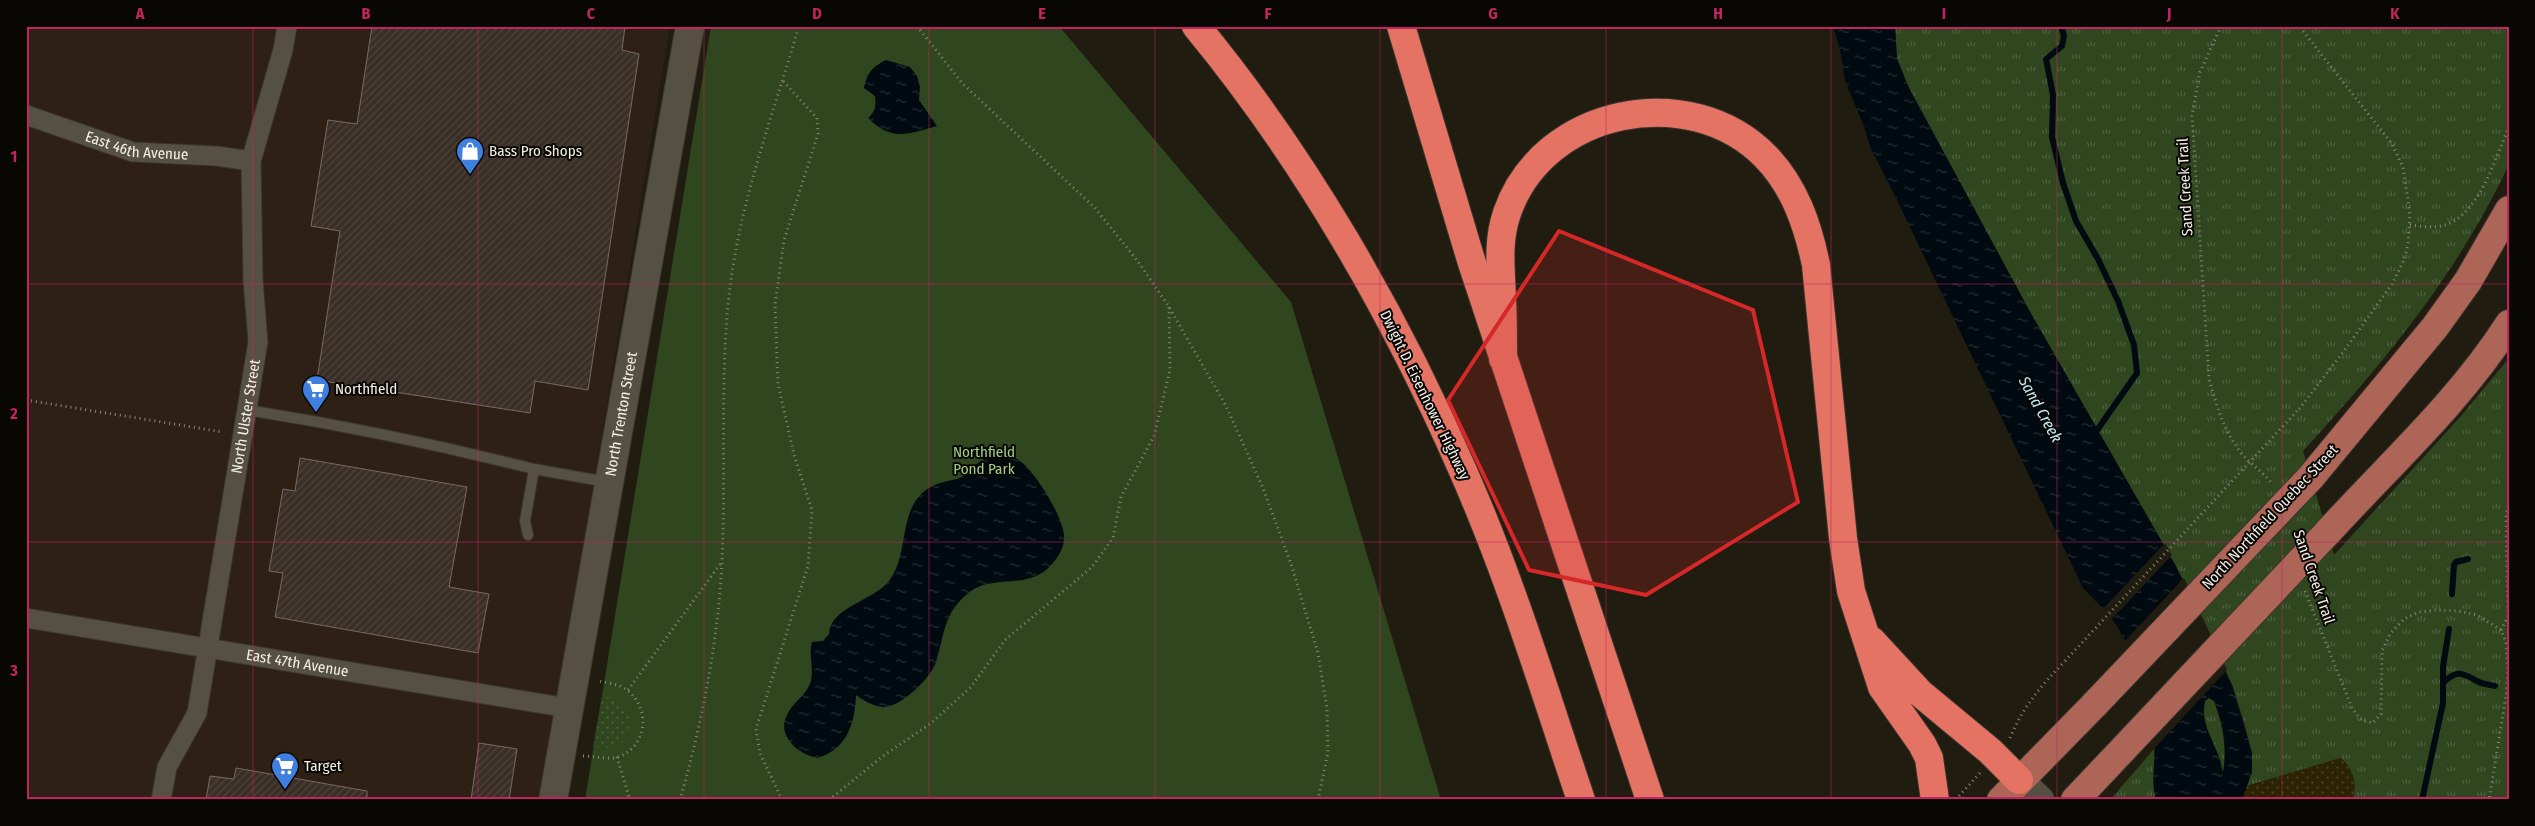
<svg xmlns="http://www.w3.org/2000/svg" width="2535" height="826" font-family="'Fira Sans Condensed',sans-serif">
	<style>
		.commercial { fill: #2f2015 }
		.grass { fill: url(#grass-tufts) }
		.sand { fill: url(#sand-dots) }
		.park { fill: #2f461f }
		.garden { fill: url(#garden-dots) }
		.water { fill: url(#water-ripples); fill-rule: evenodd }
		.pier { fill: #211c10 }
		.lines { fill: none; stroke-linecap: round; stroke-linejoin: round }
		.stream { stroke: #000a10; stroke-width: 6 }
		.building { fill: url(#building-hatch); stroke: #786a61 }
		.lane-casing { stroke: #3a362f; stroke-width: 12 }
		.street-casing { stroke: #3a362f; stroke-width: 21 }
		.secondary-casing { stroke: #3a362f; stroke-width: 30 }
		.primary-casing { stroke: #3a362f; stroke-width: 30 }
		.highway-casing { stroke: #3a362f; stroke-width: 30 }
		.path { stroke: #8b867c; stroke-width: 3; stroke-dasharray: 1 4; stroke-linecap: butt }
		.lane { stroke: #565043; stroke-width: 10 }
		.street { stroke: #565043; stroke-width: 19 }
		.secondary { stroke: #565043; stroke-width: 28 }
		.primary { stroke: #ac6557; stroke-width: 28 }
		.highway { stroke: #e57364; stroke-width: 28 }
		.primary-bridge-casing { stroke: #3a362f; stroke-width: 30; stroke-linecap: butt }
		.path-bridge { stroke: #8b867c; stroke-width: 3; stroke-dasharray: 1 4; stroke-linecap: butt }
		.primary-bridge { stroke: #ac6557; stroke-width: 28 }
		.marked { fill: #d62828; fill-opacity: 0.2; stroke: #d62828; stroke-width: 4; stroke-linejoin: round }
		.grid { fill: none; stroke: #c42362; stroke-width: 1; stroke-opacity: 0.55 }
		.labels { text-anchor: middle; stroke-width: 4; stroke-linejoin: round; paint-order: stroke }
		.street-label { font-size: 15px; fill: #f4f0e8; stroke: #090704 }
		.poi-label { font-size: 15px; fill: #f4f0e8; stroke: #090704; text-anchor: start }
		.park-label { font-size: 15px; fill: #a3cf88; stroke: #090704 }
		.water-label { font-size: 16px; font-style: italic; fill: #c4e9f6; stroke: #090704 }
		.neatline { fill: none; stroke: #c42362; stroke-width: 2 }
		.grid-label { font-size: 16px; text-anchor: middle; font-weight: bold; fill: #c42362 }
	</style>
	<defs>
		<pattern id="grass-tufts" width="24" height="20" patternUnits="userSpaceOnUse" patternTransform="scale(1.25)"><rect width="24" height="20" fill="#2f461f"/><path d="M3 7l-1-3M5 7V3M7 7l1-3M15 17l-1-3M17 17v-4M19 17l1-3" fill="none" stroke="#4e6140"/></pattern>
		<pattern id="sand-dots" width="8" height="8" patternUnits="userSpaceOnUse" patternTransform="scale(1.25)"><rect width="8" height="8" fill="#2c2303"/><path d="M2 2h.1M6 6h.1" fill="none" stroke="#4b4328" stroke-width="1.8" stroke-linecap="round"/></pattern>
		<pattern id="garden-dots" width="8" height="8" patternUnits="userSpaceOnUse" patternTransform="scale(1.25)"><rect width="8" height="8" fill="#2f461f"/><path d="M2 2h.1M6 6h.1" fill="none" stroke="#4e6140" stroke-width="1.8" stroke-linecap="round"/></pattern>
		<pattern id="water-ripples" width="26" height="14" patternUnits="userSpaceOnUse" patternTransform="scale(1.25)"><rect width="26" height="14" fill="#000a10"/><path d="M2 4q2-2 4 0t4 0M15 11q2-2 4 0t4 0" fill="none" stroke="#262e33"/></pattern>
		<pattern id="building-hatch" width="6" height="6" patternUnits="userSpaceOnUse" patternTransform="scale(1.25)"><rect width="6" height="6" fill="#3a2f26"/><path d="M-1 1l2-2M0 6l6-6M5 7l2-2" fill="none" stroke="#4d433b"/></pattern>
	</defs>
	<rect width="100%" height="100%" fill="#211c10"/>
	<!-- commercial -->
	<path class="commercial" d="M26,26H670L541,800H26Z"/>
	<!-- grass -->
	<path class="grass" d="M1895,26H2509V164C2459,272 2383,364 2303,451L2334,555L2461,416L2509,358V800H2353L2341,758L2246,786L2252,772V753L2244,722L2232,685L2177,568L2029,310L1909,88L1897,59Z
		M2209,698L2214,701C2223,725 2227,748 2223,774C2215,751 2200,725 2205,701Z
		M2154,749L2156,800H2110Z"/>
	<!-- sand -->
	<path class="sand" d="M2341,758C2354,770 2357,782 2353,800H2201Z"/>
	<!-- park -->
	<path class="park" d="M711,26H1059L1291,302L1441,800H585Z"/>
	<!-- garden -->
	<path class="garden" d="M602,696C632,702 644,730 614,748L593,747Z"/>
	<!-- water -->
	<path class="water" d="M1833,26H1895L1897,59L1909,88L2029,310L2177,568L2232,685L2252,753V772L2242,800H2156C2150,780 2156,758 2155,738C2152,706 2133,648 2114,622C2105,610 2094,599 2083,588L1895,196L1871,149L1863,124L1845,81L1840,50ZM2209,698L2214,701C2223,724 2228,747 2223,772C2221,767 2221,761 2219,757C2212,737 2200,722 2205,701Z
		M886,60L910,67L917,76L920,87L919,100L937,126C908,134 892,142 868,118C876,111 876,106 875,96L864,88C867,73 872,67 886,60Z
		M999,453C1007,454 1014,456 1020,461C1036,473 1062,515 1064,535C1065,546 1060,554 1053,563C1029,592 995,573 970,592C943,612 945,634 936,662C931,678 900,708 883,707C872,706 865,701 856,695C855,723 847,749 818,758C799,755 776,736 787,715C792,703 805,696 810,684C815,670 808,655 812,642L823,641L829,634C830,607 873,601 889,581C907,558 900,522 917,499C933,478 952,484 968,474C971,472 973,468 975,465C983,459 990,456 999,453Z"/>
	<!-- pier -->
	<path class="pier" d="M2165,543L2172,555L2110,621L2101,611Z
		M2184,578L2227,670L2151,752L2152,738L2145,700L2123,643Z"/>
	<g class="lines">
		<!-- stream -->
		<path class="stream" d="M2061,26L2064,36L2062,46L2046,59L2053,95L2052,137L2063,183L2076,221L2098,259L2118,301L2134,345L2137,373L2093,436
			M2452,594L2454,565L2456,562L2468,559
			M2443,683C2458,668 2463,674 2479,682C2483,684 2490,685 2495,686
			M2422,800L2443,703V667L2449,629"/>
	</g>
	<!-- building -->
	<path class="building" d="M372,26H625L622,50L639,54L588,390L535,381L530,413L317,380L340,231L311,226L328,120L357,124Z
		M300,458L467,487L449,587L489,594L478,653L275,617L283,573L269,571L283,489L295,491Z
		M479,743L517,749L509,800H471Z
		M236,768L367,791V800H206L210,776L234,779Z"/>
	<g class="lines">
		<!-- lane casing -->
		<g class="lane-casing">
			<path id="lane" d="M247,410C343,425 439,445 534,469
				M528,535L525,521L534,469L607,482"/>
		</g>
		<!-- street casing -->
		<g class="street-casing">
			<g id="street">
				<path id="s1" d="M26,115L133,152L216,156L251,161"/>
				<path id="s2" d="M26,618L568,708"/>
				<path id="s3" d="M161,800L167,767L197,713L258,342L253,280L251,161L283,50L287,26"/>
			</g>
		</g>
		<!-- secondary casing -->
		<g class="secondary-casing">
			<g id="secondary">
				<path d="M2019,780L2040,800"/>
				<path id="s4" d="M553,800L690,26"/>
			</g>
		</g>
		<!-- primary casing -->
		<g class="primary-casing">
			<path id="primary" d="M2311,477L2435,327L2468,281L2509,210
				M2327,533C2389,465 2459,402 2509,324
				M2001,800L2095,704
				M2075,800L2111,762"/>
		</g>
		<!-- highway casing -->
		<g class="highway-casing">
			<path id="highway" d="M1196,26C1305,158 1395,315 1463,471C1510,577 1544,690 1581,800
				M1401,26L1471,260L1650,800
				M1503,359C1503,339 1503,319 1502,299C1501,268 1497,242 1507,213C1543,108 1690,79 1766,157C1795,187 1808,226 1816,265L1843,538L1851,591L1882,687L1922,744L1929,758L1935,800
				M1872,641L1920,693L1990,751L2019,780"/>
		</g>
		<!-- path -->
		<path class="path" d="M917,26L962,83L1095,208L1137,260L1169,307L1226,406L1263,488L1291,564L1318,653L1327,709L1328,752L1318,800
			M2221,26L2200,72L2192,116L2209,379C2217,407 2224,432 2242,454C2251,465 2264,472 2272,484
			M2410,225C2420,226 2430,228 2441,226C2478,219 2495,158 2509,127
			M26,400L223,432
			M2299,409L2344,351L2392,284L2404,260L2408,244L2410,215L2403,167L2392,144L2299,26
			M2305,591L2352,708L2361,720L2373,723L2381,714L2382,651L2390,634L2404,619L2419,612L2438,610L2458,611L2477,615L2501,630L2506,642L2508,671L2506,696L2489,800
			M2501,630L2508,617L2506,515L2509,503
			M628,690L721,563
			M2010,738C2024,705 2041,686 2065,661
			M583,756C595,756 607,760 618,757C647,747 651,709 628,691C620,684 608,683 599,681
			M617,757L630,800
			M1959,796L1980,773
			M680,800C702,723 718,642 722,562C726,477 720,391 728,305C737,209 772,118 799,26
			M782,800L760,753L756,729L808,566L812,510L794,455L778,384L775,305L784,240L818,134L817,118L783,81
			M829,800L883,756L930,724L971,687L1005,640L1092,567L1113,538L1121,497L1154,436L1170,370L1169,307"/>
		<!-- lane -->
		<use href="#lane" class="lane"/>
		<!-- street -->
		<use href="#street" class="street"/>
		<!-- secondary -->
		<use href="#secondary" class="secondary"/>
		<!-- primary -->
		<use href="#primary" class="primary"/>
		<!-- highway -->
		<use href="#highway" class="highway"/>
		<!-- primary-bridge casing -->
		<g class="primary-bridge-casing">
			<path id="primary-bridge" d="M2095,704L2311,477
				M2111,762L2327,533"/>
		</g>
		<!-- path-bridge -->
		<path class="path-bridge" d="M2065,661L2299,409"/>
		<!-- primary-bridge -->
		<use href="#primary-bridge" class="primary-bridge"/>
	</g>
	<!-- marked area -->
	<path class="marked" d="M1559,231L1753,310L1798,502L1646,595L1529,570L1448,400Z"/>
	<!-- grid -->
	<path class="grid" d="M253,26V800M478,26V800M704,26V800M929,26V800M1155,26V800M1380,26V800M1606,26V800M1831,26V800M2057,26V800M2282,26V800M26,284H2509M26,542H2509"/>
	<!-- icons -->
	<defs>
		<g id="shop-pin" transform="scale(1.4375)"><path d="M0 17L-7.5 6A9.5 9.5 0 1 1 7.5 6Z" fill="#3f7fe0" stroke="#090704"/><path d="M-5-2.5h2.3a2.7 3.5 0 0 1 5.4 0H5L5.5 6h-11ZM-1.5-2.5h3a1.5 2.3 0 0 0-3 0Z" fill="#fff"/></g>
		<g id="supermarket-pin" transform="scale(1.4375)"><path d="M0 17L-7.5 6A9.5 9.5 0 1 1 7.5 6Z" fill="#3f7fe0" stroke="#090704"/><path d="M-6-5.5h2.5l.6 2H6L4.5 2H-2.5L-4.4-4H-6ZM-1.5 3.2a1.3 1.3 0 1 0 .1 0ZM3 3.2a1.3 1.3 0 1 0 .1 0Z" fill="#fff"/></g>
	</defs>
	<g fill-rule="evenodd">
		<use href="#shop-pin" x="470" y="151"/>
		<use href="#supermarket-pin" x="316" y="389"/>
		<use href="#supermarket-pin" x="285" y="766"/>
	</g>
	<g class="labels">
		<!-- street labels -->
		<g class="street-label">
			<text dy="5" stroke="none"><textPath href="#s1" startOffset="116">East 46th Avenue</textPath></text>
			<text transform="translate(2185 187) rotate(-93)" y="5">Sand Creek Trail</text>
			<text transform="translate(1425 395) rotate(64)" y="5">Dwight D. Eisenhower Highway</text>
			<text dy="5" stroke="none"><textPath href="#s4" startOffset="392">North Trenton Street</textPath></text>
			<text dy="5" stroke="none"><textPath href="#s3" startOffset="396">North Ulster Street</textPath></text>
			<text transform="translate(2270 517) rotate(-47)" y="5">North Northfield Quebec Street</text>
			<text transform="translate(2314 577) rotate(71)" y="5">Sand Creek Trail</text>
			<text dy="5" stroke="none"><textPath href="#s2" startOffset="275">East 47th Avenue</textPath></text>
		</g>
		<!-- poi labels -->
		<g class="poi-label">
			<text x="489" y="156">Bass Pro Shops</text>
			<text x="335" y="394">Northfield</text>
			<text x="304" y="771">Target</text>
		</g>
		<!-- park labels -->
		<g class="park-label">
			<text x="984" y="457">Northfield<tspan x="984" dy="17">Pond Park</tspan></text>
		</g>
		<!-- water labels -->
		<g class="water-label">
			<text transform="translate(2041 409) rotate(61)" y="6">Sand Creek</text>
		</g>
	</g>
	<!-- border -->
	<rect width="2535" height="826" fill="none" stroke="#090704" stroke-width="55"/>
	<rect x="28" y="28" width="2480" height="770" class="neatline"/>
	<g class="grid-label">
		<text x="140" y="19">A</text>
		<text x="366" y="19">B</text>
		<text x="591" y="19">C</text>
		<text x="817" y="19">D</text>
		<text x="1042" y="19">E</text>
		<text x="1268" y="19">F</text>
		<text x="1493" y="19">G</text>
		<text x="1718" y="19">H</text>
		<text x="1944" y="19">I</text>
		<text x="2169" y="19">J</text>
		<text x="2395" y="19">K</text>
		<text x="14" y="162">1</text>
		<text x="14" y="419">2</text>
		<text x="14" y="676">3</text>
	</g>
</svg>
